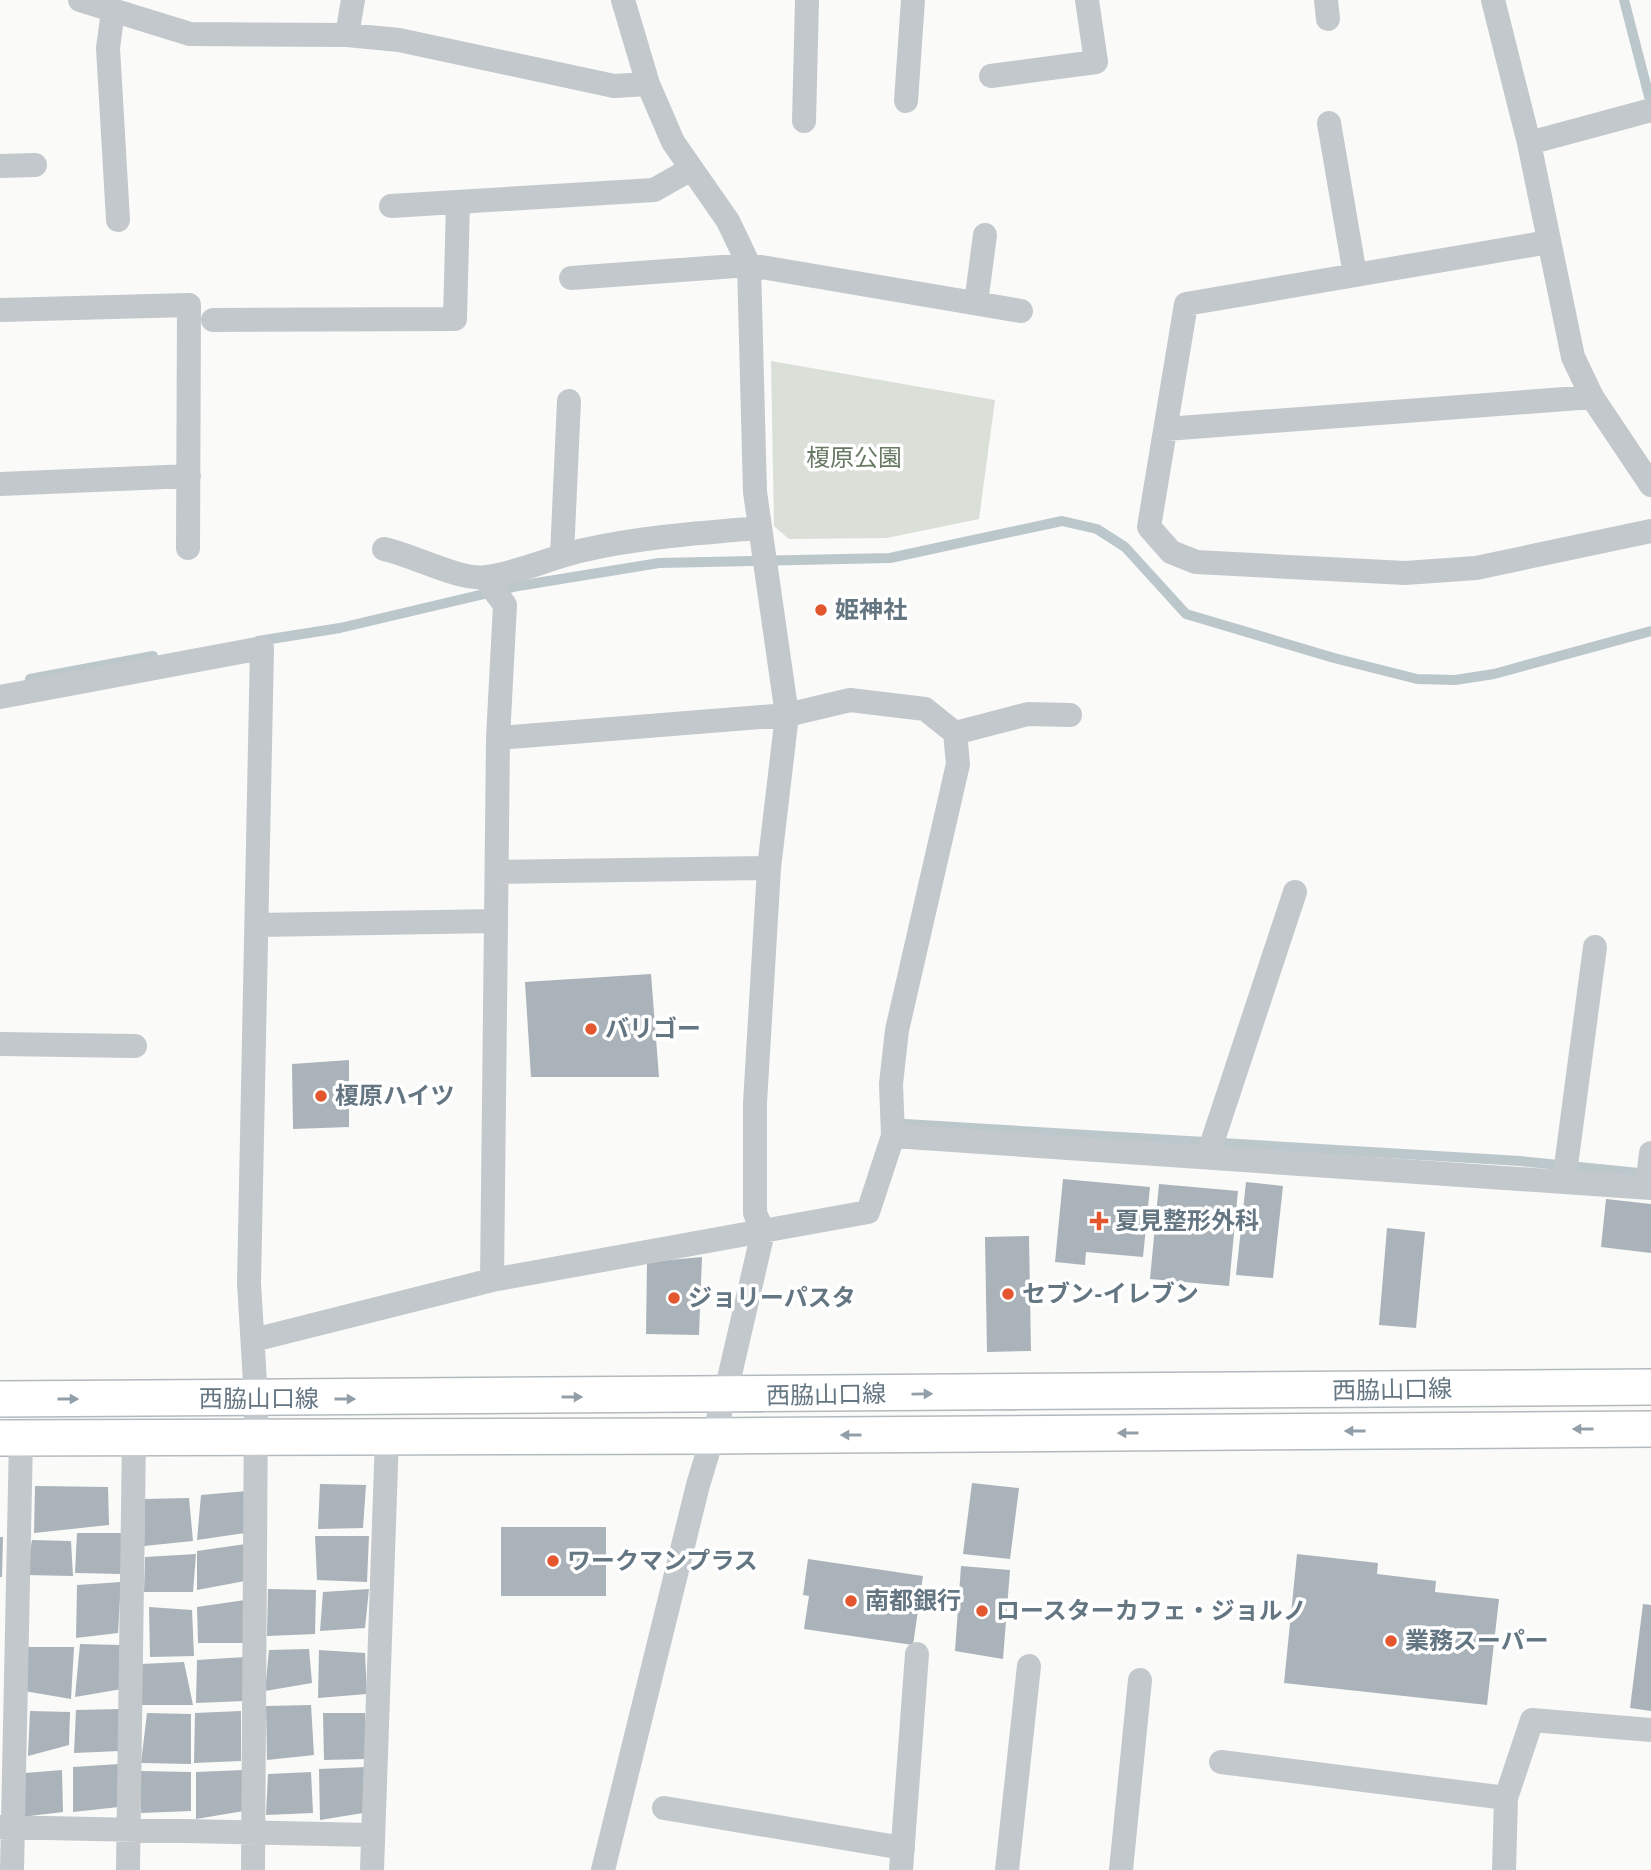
<svg xmlns="http://www.w3.org/2000/svg" width="1651" height="1870" font-family="'PT Sans','Noto Sans JP',sans-serif">
	<style>
		.green { fill: #dadfd7 }
		.lines { fill: none; stroke-linecap: round; stroke-linejoin: round }
		.stream { stroke: #bbc7cb; stroke-width: 10 }
		.building { fill: #aab3b9 }
		.secondary-casing { stroke: #b3babf; stroke-width: 38 }
		.street { stroke: #c3c8cc; stroke-width: 24 }
		.secondary { stroke: #fff; stroke-width: 35 }
		.oneway { fill: #939fa8 }
		.poi-dot { fill: #e4572e; stroke: #fff; stroke-width: 2.5 }
		.labels { text-anchor: middle; stroke-width: 7; stroke-linejoin: round; paint-order: stroke }
		.park-label { font-size: 24px; fill: #687a64; stroke: #fff }
		.poi-label { font-size: 24px; font-weight: bold; fill: #657683; stroke: #fff; text-anchor: start }
		.street-label { font-size: 24px; fill: #657683; stroke: #fff }
	</style>
	<rect width="100%" height="100%" fill="#fafaf8"/>
	<!-- green -->
	<path class="green" d="M771,361L995,400L979,519L887,538L789,539L774,526Z"/>
	<g class="lines">
		<!-- stream -->
		<path class="stream" d="M1624,0L1651,104
			M258,641L340,628L518,586L659,563L890,558L1062,521L1097,529L1125,547L1186,614L1334,658L1417,679L1455,680L1494,674L1651,631
			M30,679L153,656
			M905,1124L1520,1161L1649,1174"/>
	</g>
	<!-- building -->
	<path class="building" d="M651,974L659,1077H531L525,982Z
		M349,1060V1127L293,1129L292,1064Z
		M1063,1179L1150,1187L1143,1257L1086,1252L1085,1265L1055,1262Z
		M1246,1182L1283,1186L1273,1278L1236,1275Z
		M1159,1184L1238,1191L1229,1286L1150,1279Z
		M1606,1199L1651,1204V1253L1601,1247Z
		M1387,1228L1425,1232L1416,1328L1379,1325Z
		M1029,1236L1031,1351L987,1352L985,1237Z
		M702,1257L699,1335L646,1334L647,1262Z
		M972,1483L1019,1488L1010,1559L963,1554Z
		M320,1484L366,1485L363,1528L318,1529Z
		M35,1486L108,1487L109,1525L34,1533Z
		M247,1491L245,1533L197,1540L201,1495Z
		M189,1498L193,1541L144,1546L145,1499Z
		M501,1527H606V1596H501Z
		M77,1533H121V1574L75,1573Z
		M315,1536H369L367,1582L317,1580Z
		M0,1537H3L2,1577H0Z
		M32,1540L71,1541L73,1576L25,1575Z
		M246,1544L245,1581L197,1590V1551Z
		M196,1554L193,1592H144L145,1557Z
		M1297,1554L1378,1563L1377,1574L1436,1581L1435,1592L1499,1599L1487,1705L1284,1683Z
		M808,1559L923,1576L913,1645L804,1629L809,1596L803,1595Z
		M961,1566L1010,1570L1003,1659L955,1651Z
		M121,1582L118,1633L76,1638L77,1585Z
		M268,1589L316,1590L315,1634L267,1636Z
		M369,1589L365,1628L320,1631L323,1592Z
		M245,1600L248,1643H198L197,1607Z
		M1643,1604L1651,1605V1711L1630,1708Z
		M149,1607L192,1610L194,1656L150,1657Z
		M80,1644L122,1645V1689L75,1697Z
		M27,1647H74L71,1699L24,1691Z
		M309,1649L312,1683L265,1691L269,1650Z
		M319,1650L365,1653L367,1694L318,1698Z
		M245,1657V1701L196,1703L197,1660Z
		M184,1662L193,1705H142L141,1664Z
		M311,1705L314,1755L267,1760L266,1706Z
		M122,1709L120,1751L74,1753L76,1710Z
		M30,1711L70,1712L69,1745L28,1756Z
		M241,1711V1761L194,1763L195,1713Z
		M147,1713L191,1714V1764L141,1763Z
		M323,1713H365L366,1759L324,1760Z
		M119,1764V1807L73,1812V1767Z
		M366,1767L363,1813L320,1820L319,1769Z
		M62,1770L63,1812L21,1817L25,1773Z
		M243,1770L244,1811L196,1819V1772Z
		M141,1771L191,1772V1811L141,1813Z
		M311,1772L313,1813L266,1815L268,1774Z"/>
	<g class="lines">
		<!-- secondary casing -->
		<g class="secondary-casing">
			<path id="secondary" d="M0,1399L1651,1387
				M0,1438L711,1436L1651,1429"/>
		</g>
		<!-- street -->
		<path class="street" d="M80,0L190,34L347,35
			M353,0L347,35L399,40L614,86L648,84
			M1326,0L1328,19
			M1493,0L1529,143L1573,357L1592,397L1651,485
			M113,11L108,48L118,220
			M991,76L1096,62L1087,0
			M906,101L913,0
			M804,121L807,0
			M1329,123L1355,275
			M1529,143L1651,110
			M0,166L35,165
			M391,206L654,190L691,169
			M1549,242L1186,304L1149,527L1171,552L1196,562L1405,573L1476,568L1651,531
			M571,278L749,265L1021,311
			M976,303L985,235
			M0,310L189,305L188,548
			M213,320L455,319L458,203
			M1166,429L1592,397
			M0,484L189,476
			M384,549C413,555 460,581 486,577C519,573 552,557 584,550C642,537 700,533 759,528
			M562,555L569,401
			M485,578L505,605L498,738
			M0,697L262,648L249,1283L256,1399L253,1870
			M497,872L769,868
			M496,921L498,738L787,715L850,700L925,709L955,733
			M257,925L496,921L492,1280
			M0,1044L135,1046
			M893,1136L1651,1188
			M1208,1155L1295,892
			M1564,1181L1595,947
			M1647,1187L1651,1153
			M253,1340L492,1280L868,1212L893,1136L891,1084L897,1030L958,764L955,733L1028,714L1070,715
			M1221,1762L1506,1798
			M664,1808L903,1848
			M0,1827L372,1835
			M12,1870L21,1438
			M128,1870L134,1438
			M372,1870L387,1437
			M603,1870L698,1485L725,1396L763,1232L755,1213V1103L769,868L787,715L755,492L749,265L728,221L673,142L648,84L623,0
			M901,1870L917,1654
			M1007,1870L1029,1666
			M1121,1870L1140,1680
			M1504,1870L1506,1798L1532,1720L1651,1730"/>
		<!-- secondary -->
		<use href="#secondary" class="secondary"/>
	</g>
	<!-- one-way arrows -->
	<defs><path id="oneway-solid" d="M-6-.8H1V-3.2L6.5 0L1 3.2V.8H-6Z" transform="scale(1.75)"/></defs>
	<g class="oneway">
		<use href="#oneway-solid" transform="translate(922 1394) rotate(-1)"/>
		<use href="#oneway-solid" transform="translate(572 1397)"/>
		<use href="#oneway-solid" transform="translate(68 1399)"/>
		<use href="#oneway-solid" transform="translate(345 1399)"/>
		<use href="#oneway-solid" transform="translate(1583 1429) rotate(180)"/>
		<use href="#oneway-solid" transform="translate(1355 1431) rotate(180)"/>
		<use href="#oneway-solid" transform="translate(1128 1433) rotate(180)"/>
		<use href="#oneway-solid" transform="translate(851 1435) rotate(180)"/>
	</g>
	<!-- markers -->
	<g class="poi-dot">
		<circle cx="821" cy="610" r="7"/>
		<circle cx="591" cy="1029" r="7"/>
		<circle cx="321" cy="1096" r="7"/>
		<path d="M1095.5 1210.5h7v7h7v7h-7v7h-7v-7h-7v-7h7z"/>
		<circle cx="1008" cy="1294" r="7"/>
		<circle cx="674" cy="1298" r="7"/>
		<circle cx="553" cy="1561" r="7"/>
		<circle cx="851" cy="1601" r="7"/>
		<circle cx="982" cy="1611" r="7"/>
		<circle cx="1391" cy="1641" r="7"/>
	</g>
	<g class="labels">
		<!-- park labels -->
		<g class="park-label">
			<text x="854" y="466">榎原公園</text>
		</g>
		<!-- poi labels -->
		<g class="poi-label">
			<text x="835" y="618">姫神社</text>
			<text x="605" y="1037">バリゴー</text>
			<text x="335" y="1104">榎原ハイツ</text>
			<text x="1115" y="1229">夏見整形外科</text>
			<text x="1022" y="1302">セブン-イレブン</text>
			<text x="688" y="1306">ジョリーパスタ</text>
			<text x="567" y="1569">ワークマンプラス</text>
			<text x="865" y="1609">南都銀行</text>
			<text x="996" y="1619">ロースターカフェ・ジョルノ</text>
			<text x="1405" y="1649">業務スーパー</text>
		</g>
		<!-- street labels -->
		<g class="street-label">
			<text transform="translate(1392 1390) rotate(-1)" y="8">西脇山口線</text>
			<text transform="translate(826 1395) rotate(-1)" y="8">西脇山口線</text>
			<text x="259" y="1407">西脇山口線</text>
		</g>
	</g>
</svg>
